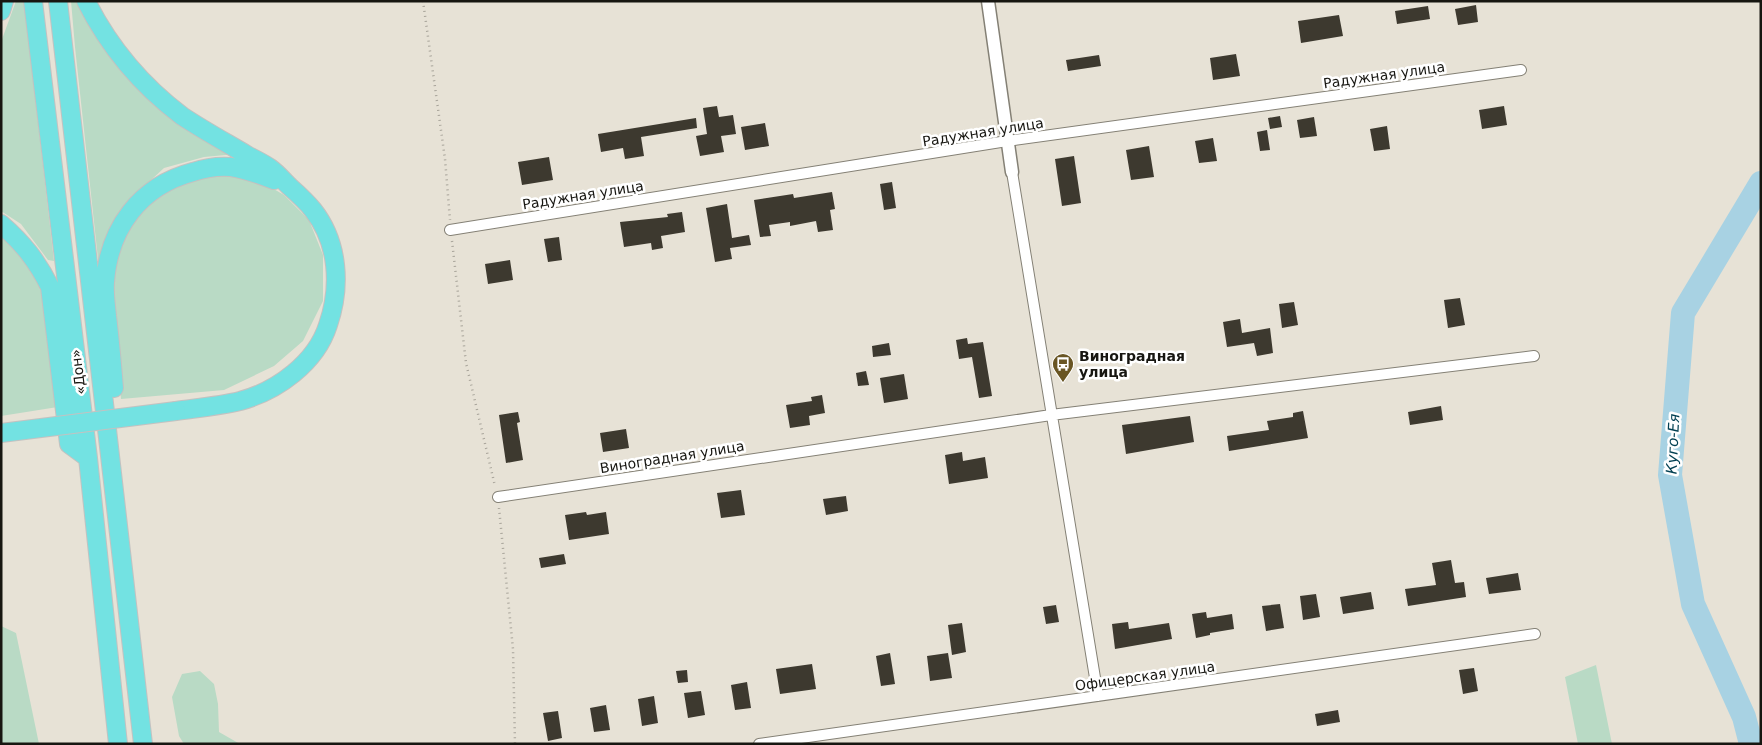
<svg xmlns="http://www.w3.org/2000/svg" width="1762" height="745" font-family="'DejaVu Sans',sans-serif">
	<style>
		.green { fill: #b9dac5 }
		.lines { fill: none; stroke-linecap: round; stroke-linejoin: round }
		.river { stroke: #a8d2e3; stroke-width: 24 }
		.building { fill: #3d392f }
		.minor-casing { stroke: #848075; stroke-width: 12 }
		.tertiary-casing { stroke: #848075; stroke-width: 15 }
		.trunk-casing { stroke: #c3c2c1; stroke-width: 20 }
		.path { stroke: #a8a49a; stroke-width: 2.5; stroke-dasharray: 1 4; stroke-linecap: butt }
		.minor { stroke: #fff; stroke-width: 10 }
		.tertiary { stroke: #fff; stroke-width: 12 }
		.trunk { stroke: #73e2e2; stroke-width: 18 }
		.trunk-bridge-casing { stroke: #c3c2c1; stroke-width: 20; stroke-linecap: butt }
		.trunk-bridge { stroke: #73e2e2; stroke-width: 18 }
		.labels { text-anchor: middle; stroke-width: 5; stroke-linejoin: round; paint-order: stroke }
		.street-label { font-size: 14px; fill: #171611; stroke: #fff }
		.poi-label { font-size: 14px; font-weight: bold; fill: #171611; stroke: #fff; text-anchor: start }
		.water-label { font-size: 15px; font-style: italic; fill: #013f51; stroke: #fff }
	</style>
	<rect width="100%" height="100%" fill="#e7e2d6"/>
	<!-- green -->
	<path class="green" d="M16,1H24L54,261L48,260L21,224L1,211V42Z
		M71,1H79L105,46L236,154L204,157L164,168L124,205L103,246L99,268L75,47Z
		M227,174L260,181L284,195L309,220L323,255V301L303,341L274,366L224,390L121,399L112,292L116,249L137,213L163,191L193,178Z
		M1,233L36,273L52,317L64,406L1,416Z
		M1,626L16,633L39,744H1Z
		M1596,665L1612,744H1578L1565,677Z
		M200,671L214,684L218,704L219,732L240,744H184L179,736L172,697L182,674Z"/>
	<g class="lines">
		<!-- river -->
		<path class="river" d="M1751,744L1744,717L1693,604L1670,475L1683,313L1761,183"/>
	</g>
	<!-- building -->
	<path class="building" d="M1476,5L1478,22L1458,25L1455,9Z
		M1428,6L1430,19L1397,24L1395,11Z
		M1339,15L1343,36L1301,43L1298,21Z
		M1236,54L1240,76L1213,80L1210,58Z
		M1099,55L1101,66L1068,71L1066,60Z
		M717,106L719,117L733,115L736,134L721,136L724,152L700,156L696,136L707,134L703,108Z
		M1504,106L1507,125L1482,129L1479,110Z
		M1280,116L1282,127L1270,129L1268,118Z
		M1314,117L1317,136L1300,138L1297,120Z
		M696,118L697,128L641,137L644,156L625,159L623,148L601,152L598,134Z
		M765,123L769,146L745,150L741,127Z
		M1387,126L1390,149L1374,151L1370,129Z
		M1267,130L1270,150L1260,151L1257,132Z
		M1213,138L1217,161L1199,163L1195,141Z
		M1149,146L1154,177L1131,180L1126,150Z
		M1074,156L1081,203L1062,206L1055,159Z
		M549,157L553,180L522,185L518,162Z
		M892,182L896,208L884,210L880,184Z
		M832,192L835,209L830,210L833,230L818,232L816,221L790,226V222L769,225L771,236L760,237L754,200L793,194L794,198Z
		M727,204L732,238L749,235L751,245L730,248L732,259L715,262L706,208Z
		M682,212L685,232L661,236L663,248L652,250L651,243L624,247L620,222L668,217L667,214Z
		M559,237L562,260L548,262L544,239Z
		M510,260L513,280L488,284L485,264Z
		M1460,298L1465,325L1448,328L1444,300Z
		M1294,302L1298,325L1282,328L1279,304Z
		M1240,319L1242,333L1270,328L1273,353L1257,356L1254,343L1227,347L1223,322Z
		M967,338L968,344L983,342L992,396L979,398L972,357L959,359L956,340Z
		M889,343L891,355L873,357L872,346Z
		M866,371L869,385L858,386L856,373Z
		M904,374L908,399L884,403L880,378Z
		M822,395L825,413L809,416L810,425L790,428L786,405L812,401L811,397Z
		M1441,406L1443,420L1410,425L1408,412Z
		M1303,411L1308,438L1229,451L1227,436L1269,430L1267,421L1293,417V413Z
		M518,412L520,422L517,423L523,460L506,463L499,415Z
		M1190,416L1194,442L1126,454L1122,425Z
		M626,429L629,448L603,452L600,433Z
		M962,452L963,461L985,457L988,478L949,484L945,455Z
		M741,490L745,515L721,518L717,493Z
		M846,496L848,511L826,515L823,499Z
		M586,512L587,515L606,512L609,534L569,540L565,515Z
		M564,554L566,564L541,568L539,558Z
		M1451,560L1455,583L1464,582L1466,597L1408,606L1405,589L1436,585L1432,563Z
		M1518,573L1521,590L1489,594L1486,578Z
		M1371,592L1374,609L1343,614L1340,597Z
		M1316,594L1320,617L1303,620L1300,596Z
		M1280,604L1284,628L1266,631L1262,606Z
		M1056,605L1059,622L1046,624L1043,607Z
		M1206,612L1207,618L1232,614L1234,629L1210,633V635L1196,638L1192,614Z
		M1128,622L1129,629L1169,623L1172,639L1115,649L1112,624Z
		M962,623L966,652L952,655L948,625Z
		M890,653L895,684L881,686L876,656Z
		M948,653L952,678L930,681L927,656Z
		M812,664L816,689L780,694L776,669Z
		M1474,668L1478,691L1463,694L1459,670Z
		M687,670L688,682L678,683L676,671Z
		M747,682L751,708L735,710L731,685Z
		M701,691L705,715L688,718L684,693Z
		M654,696L658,723L642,726L638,699Z
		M606,705L610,730L594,732L590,708Z
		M1338,710L1340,722L1317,726L1315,714Z
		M558,711L562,738L548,741L543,713Z"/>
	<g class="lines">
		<!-- minor casing -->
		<g class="minor-casing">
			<path id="minor" d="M1012,172L1098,696
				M450,230L1007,141L1521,70
				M498,497L1051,415L1534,356
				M759,744L1535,634"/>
		</g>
		<!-- tertiary casing -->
		<g class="tertiary-casing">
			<path id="tertiary" d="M988,1L1012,172"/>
		</g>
		<!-- trunk casing -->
		<g class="trunk-casing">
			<path id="trunk" d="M33,1L88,458L118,744
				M58,1L143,744
				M86,1C109,47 141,85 182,116C203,130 225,142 247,155C254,159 263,163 270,168C277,173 283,180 289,186C298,194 306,201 313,210C339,243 341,287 328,325C316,363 277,391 240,401C219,406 197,408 176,411
				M1,11L4,1
				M1,224C23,243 37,261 50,287L69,444L88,458
				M114,388C112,364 110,340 107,316C106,305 104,293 105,282C109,228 140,186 193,172C205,168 218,166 231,167C246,169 260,175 274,180"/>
		</g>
		<!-- path -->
		<path class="path" d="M423,1L445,159L450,220
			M452,241L466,363L495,486
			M499,508L513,649L515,744"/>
		<!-- minor -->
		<use href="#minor" class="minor"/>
		<!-- tertiary -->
		<use href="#tertiary" class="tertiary"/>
		<!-- trunk -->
		<use href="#trunk" class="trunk"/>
		<!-- trunk-bridge casing -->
		<g class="trunk-bridge-casing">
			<path id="trunk-bridge" d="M1,433L176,411"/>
		</g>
		<!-- trunk-bridge -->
		<use href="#trunk-bridge" class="trunk-bridge"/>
	</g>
	<!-- icons -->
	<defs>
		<g id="bus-pin" transform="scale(1.125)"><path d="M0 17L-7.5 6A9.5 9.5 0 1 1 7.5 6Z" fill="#695523" stroke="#fff"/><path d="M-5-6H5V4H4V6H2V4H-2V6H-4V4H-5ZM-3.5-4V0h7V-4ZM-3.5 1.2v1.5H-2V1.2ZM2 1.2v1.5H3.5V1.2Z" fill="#fff"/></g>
	</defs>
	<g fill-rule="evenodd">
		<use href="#bus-pin" x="1063" y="364"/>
	</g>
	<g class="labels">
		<!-- street labels -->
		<g class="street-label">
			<text transform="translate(1384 75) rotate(-8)" y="5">Радужная улица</text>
			<text transform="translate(983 132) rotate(-9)" y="5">Радужная улица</text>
			<text transform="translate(583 195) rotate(-9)" y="5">Радужная улица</text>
			<text transform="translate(78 372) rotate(-97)" y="5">«Дон»</text>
			<text transform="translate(672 457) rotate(-9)" y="5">Виноградная улица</text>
			<text transform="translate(1145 676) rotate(-8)" y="5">Офицерская улица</text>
		</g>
		<!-- poi labels -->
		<g class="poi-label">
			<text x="1079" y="361">Виноградная<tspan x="1079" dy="16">улица</tspan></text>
		</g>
		<!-- water labels -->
		<g class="water-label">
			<text transform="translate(1673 444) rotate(-87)" y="5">Куго-Ея</text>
		</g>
	</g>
	<!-- border -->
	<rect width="1762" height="745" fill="none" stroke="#171611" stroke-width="5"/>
</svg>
